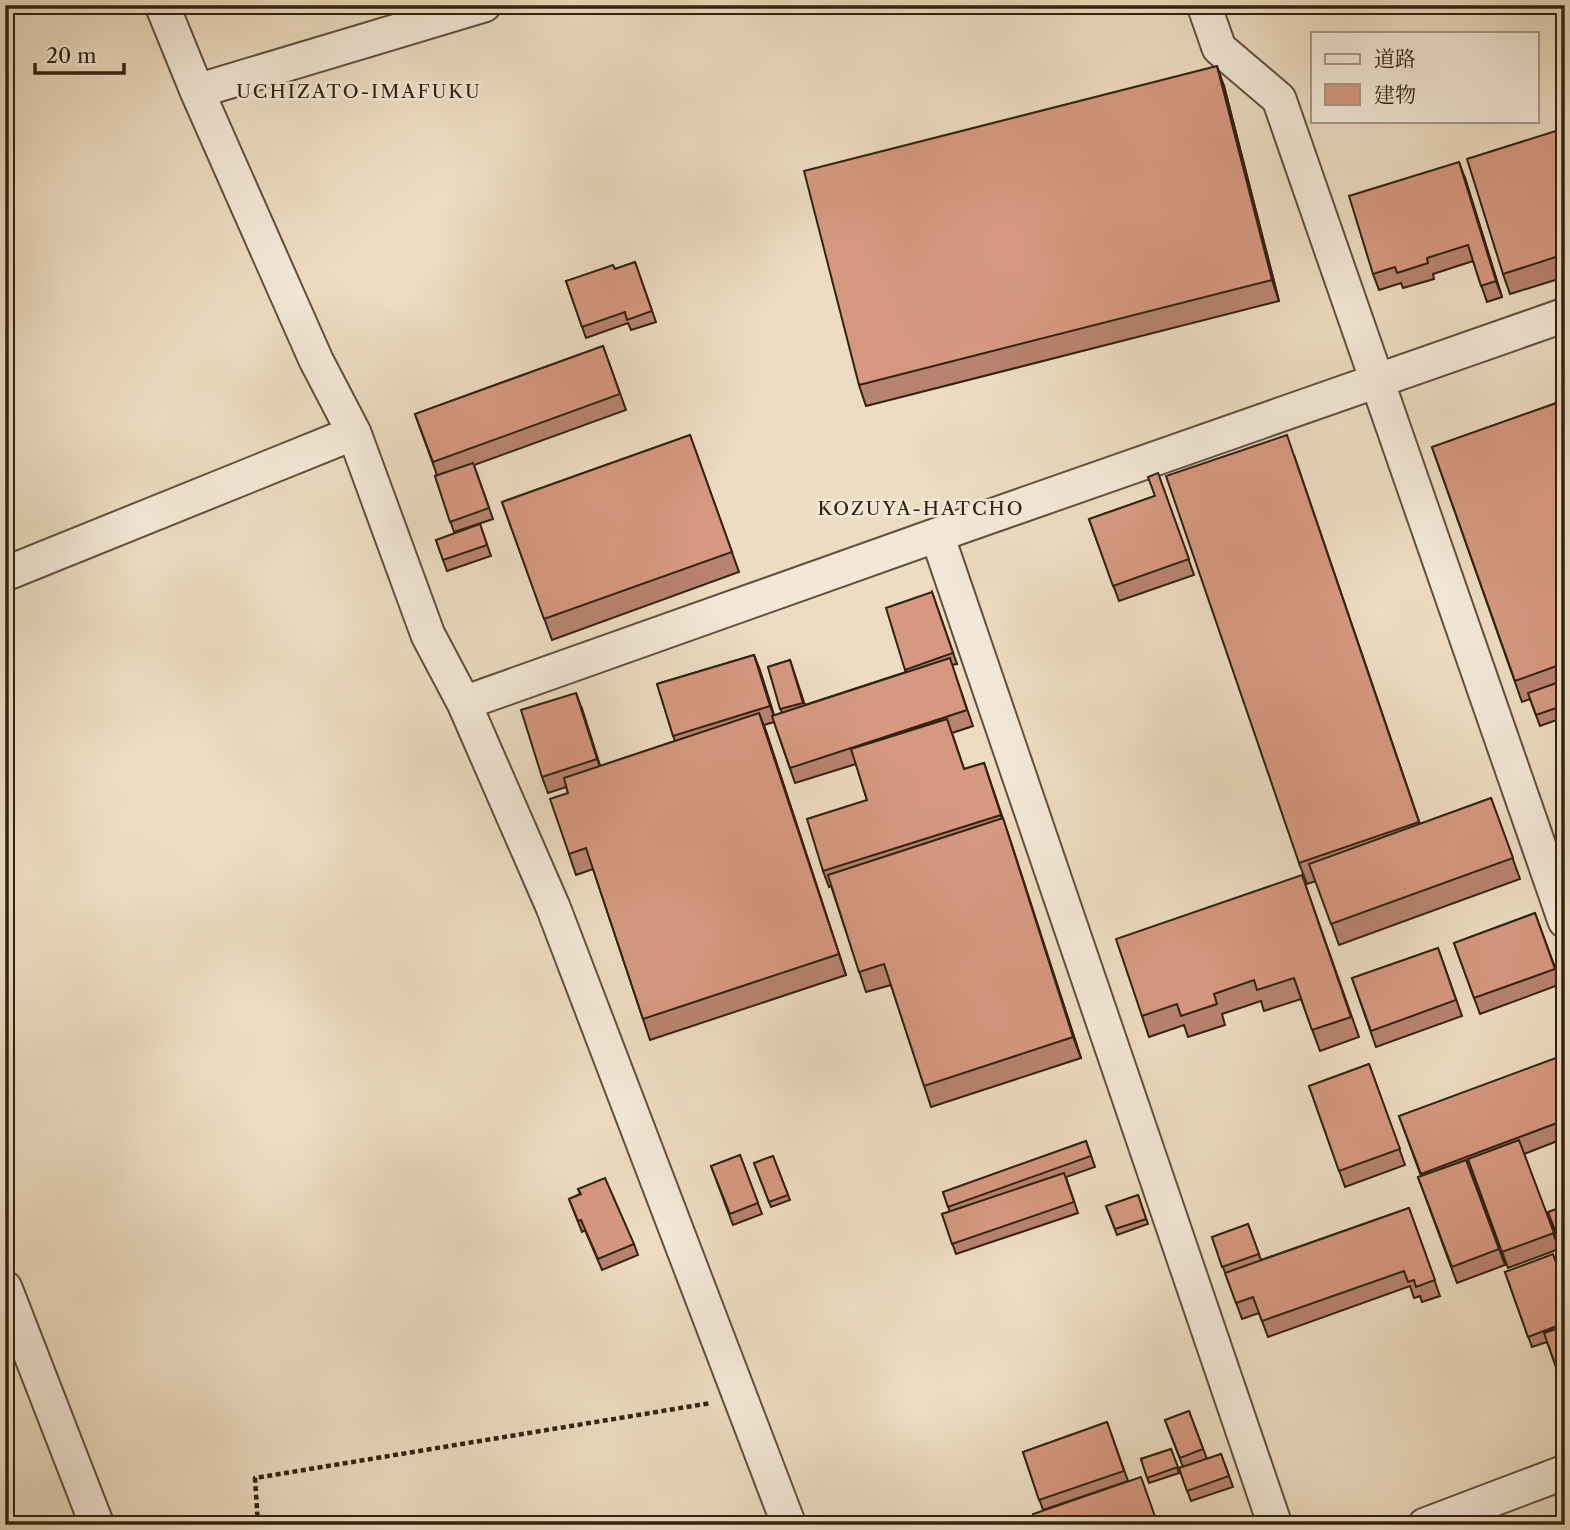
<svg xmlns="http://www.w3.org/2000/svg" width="1570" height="1530" font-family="'Libre Caslon Text','Noto Serif JP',serif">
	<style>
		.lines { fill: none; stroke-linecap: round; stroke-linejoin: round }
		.minor-casing { stroke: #61503c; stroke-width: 37 }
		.path { stroke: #322210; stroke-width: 4.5; stroke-dasharray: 5 3.5; stroke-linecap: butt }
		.minor { stroke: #f3e8d7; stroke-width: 33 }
		.wall { fill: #b8836f; stroke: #322210; stroke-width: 2 }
		.shaded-wall { fill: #966a5a; stroke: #322210; stroke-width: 2 }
		.building { fill: #d69881; stroke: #322210; stroke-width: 2 }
		.labels { text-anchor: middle; stroke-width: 5; stroke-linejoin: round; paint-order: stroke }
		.neighbourhood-label { font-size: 19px; letter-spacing: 2px; fill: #322210; stroke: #f3e8d7 }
	</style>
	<rect width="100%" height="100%" fill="#eddcc1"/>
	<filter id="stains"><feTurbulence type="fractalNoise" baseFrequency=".00286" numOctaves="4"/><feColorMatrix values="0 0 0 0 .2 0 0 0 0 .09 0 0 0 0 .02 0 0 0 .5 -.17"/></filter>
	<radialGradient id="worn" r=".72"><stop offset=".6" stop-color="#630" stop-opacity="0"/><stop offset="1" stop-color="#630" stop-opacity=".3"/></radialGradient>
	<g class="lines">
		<!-- minor casing -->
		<g class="minor-casing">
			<path id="minor" d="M162,5L197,91L316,360L354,433L428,635L464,703L553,907L789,1525
				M1204,5L1219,48L1279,99L1565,921
				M197,91L484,5
				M937,535L1275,1525
				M5,574L354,433
				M464,703L937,535L1565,315
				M5,1288L97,1525
				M1425,1525L1565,1472"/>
		</g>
		<!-- path -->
		<path class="path" d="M258,1525L255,1478L711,1403"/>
		<!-- minor -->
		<use href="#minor" class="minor"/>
	</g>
	<!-- wall -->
	<path class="wall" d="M1224,86L1279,301L866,406L859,385Z
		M1565,128V277L1510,294L1503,274Z
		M1465,178L1502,297L1487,302L1473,261L1433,274L1434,279L1403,288L1401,283L1379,290L1373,274Z
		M635,262L656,322L631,330L628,323L586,338L566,281L615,269Z
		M603,346L626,410L474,465L493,519L454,532L435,476L437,475L415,414Z
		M1565,400V717L1540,726L1530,699L1522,702L1432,447Z
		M690,435L739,572L552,640L502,502Z
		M1294,455L1420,824L1491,798L1520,879L1339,945L1316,881L1307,884L1299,863Z
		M1158,473L1194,575L1119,601L1089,519L1155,496Z
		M480,524L491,556L447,571L436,540Z
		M932,592L957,664L952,665L973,726L952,733L964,769L984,763L1081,1058L931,1107L891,985L866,992L831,886L829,887L823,871L867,800L856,764L795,783L774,722L764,725L846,975L650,1040L593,869L576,875L569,854L568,793L566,787L548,793L542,777L582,709L600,766L675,741L657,684L754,655L774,716L782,713L768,667L790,660L805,705L906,672L905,670Z
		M1302,875L1359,1037L1320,1051L1301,999L1264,1011L1261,1001L1222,1014L1225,1025L1188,1037L1184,1025L1149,1037L1142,1016Z
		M1535,913L1561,984L1480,1014L1454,943Z
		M1438,948L1462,1016L1376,1047L1352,978Z
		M1565,1058V1138L1524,1154L1559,1249L1508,1268L1473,1172L1471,1173L1505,1265L1457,1283L1418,1177L1421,1176L1399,1116Z
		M1369,1064L1405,1165L1345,1187L1309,1086Z
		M1086,1141L1095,1167L1066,1177L1078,1213L956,1254L942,1214L950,1212L943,1192Z
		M740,1155L762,1214L733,1225L711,1166Z
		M773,1156L790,1200L771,1207L754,1163Z
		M578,1189L634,1244L638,1255L602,1270L585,1230L582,1232L569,1199L580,1194Z
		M1138,1195L1148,1224L1117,1235L1106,1206Z
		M1565,1206V1248L1561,1249L1548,1212Z
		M1409,1208L1440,1296L1422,1302L1420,1296L1414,1298L1410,1286L1268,1337L1259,1313L1242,1319L1212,1237L1248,1224L1261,1260Z
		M1505,1272L1565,1288V1392L1547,1342L1532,1347Z
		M1189,1411L1207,1459L1221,1454L1233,1487L1191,1501L1179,1468L1183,1467L1165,1420Z
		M1107,1422L1128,1481L1043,1510L1023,1452Z
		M1171,1449L1179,1473L1149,1483L1141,1459Z"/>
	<!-- shaded-wall -->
	<path class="shaded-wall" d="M1217,66L1224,86L1279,301L1272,280Z
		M1459,162L1465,178L1502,297L1496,281Z
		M754,655L760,670L776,721L770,706Z
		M576,693L582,709L603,775L597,759Z
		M759,713L767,734L846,975L839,954Z
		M984,763L1010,839L1081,1058L1073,1037Z"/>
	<!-- building -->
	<path class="building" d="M1217,66L1272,280L859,385L804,171Z
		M1565,128V254L1503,274L1467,159Z
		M1459,162L1496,281L1481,286L1468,245L1427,258L1428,263L1397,273L1395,267L1373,274L1349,196Z
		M635,262L652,311L627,320L625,312L582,327L566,281L613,265L615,269Z
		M603,346L620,394L433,462L415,414Z
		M1565,400V663L1515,681L1432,447Z
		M690,435L732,552L544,619L502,502Z
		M1287,435L1419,822L1299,863L1166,476Z
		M473,463L489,508L450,522L435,476Z
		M1158,473L1189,559L1113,586L1089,519L1155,496L1148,477Z
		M480,524L487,545L443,560L436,540Z
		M932,592L953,653L905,670L886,608Z
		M754,655L770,706L673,736L657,684Z
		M950,658L967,710L790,768L772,716Z
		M790,660L803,703L780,709L768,667Z
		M1565,680V705L1536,715L1528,693Z
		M576,693L597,759L542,777L521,710Z
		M759,713L839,954L643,1019L586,848L569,854L550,799L568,793L564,778Z
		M947,719L964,769L984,763L1001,815L823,871L807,819L867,800L851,749Z
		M1491,798L1513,858L1331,924L1309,864Z
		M1003,818L1073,1037L924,1086L884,964L859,972L828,875Z
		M1302,875L1351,1017L1312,1030L1294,978L1257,990L1254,980L1214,994L1217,1004L1181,1016L1177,1004L1142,1016L1116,939Z
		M1535,913L1555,969L1474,998L1454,943Z
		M1438,948L1456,1000L1371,1031L1352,978Z
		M1564,1055L1565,1075L1560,1077L1561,1082L1565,1081V1120L1421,1174L1399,1116Z
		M1369,1064L1400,1149L1339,1171L1309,1086Z
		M1519,1140L1554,1233L1502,1252L1468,1159Z
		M1086,1141L1091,1156L948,1207L943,1192Z
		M740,1155L758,1203L730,1214L711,1166Z
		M773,1156L788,1195L769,1202L754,1163Z
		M1466,1160L1499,1249L1452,1267L1418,1177Z
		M1064,1173L1074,1202L952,1244L942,1214Z
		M605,1178L634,1244L598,1259L581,1220L578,1221L569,1199L581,1194L578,1189Z
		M1138,1195L1146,1219L1115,1229L1106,1206Z
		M1565,1206V1236L1558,1238L1548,1212Z
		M1409,1208L1435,1280L1416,1287L1414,1280L1408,1282L1404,1271L1262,1321L1253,1297L1236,1303L1225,1273Z
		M1248,1224L1259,1254L1222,1267L1212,1237Z
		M1553,1254L1565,1288V1323L1528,1337L1505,1272Z
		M1565,1326V1392L1544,1333Z
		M1189,1411L1203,1449L1180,1458L1165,1420Z
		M1107,1422L1124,1471L1039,1500L1023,1452Z
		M1171,1449L1178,1467L1147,1478L1141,1459Z
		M1221,1454L1229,1476L1187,1491L1179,1468Z
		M1141,1477L1158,1525H1037L1033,1514Z
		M949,1517L952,1525H929L928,1524Z
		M924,1519L926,1525H908Z"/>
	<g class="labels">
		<!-- neighbourhood labels -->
		<g class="neighbourhood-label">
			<text x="359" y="98">UCHIZATO-IMAFUKU</text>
			<text x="921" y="515">KOZUYA-HATCHO</text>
		</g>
	</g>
	<!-- margin -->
	<rect width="1570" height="1530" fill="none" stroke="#eddcc1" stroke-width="28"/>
	<rect x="7" y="7" width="1556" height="1516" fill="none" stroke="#322210" stroke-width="3.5"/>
	<rect x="14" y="14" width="1542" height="1502" fill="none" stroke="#322210" stroke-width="2"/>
	<!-- legend -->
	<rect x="1311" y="32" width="228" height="91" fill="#f3e8d7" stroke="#a69987" stroke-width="2"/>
	<rect x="1325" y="54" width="35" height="10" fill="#f3e8d7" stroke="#a69987" stroke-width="2"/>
	<text x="1374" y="66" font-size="21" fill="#322210">道路</text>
	<rect x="1325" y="84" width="35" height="21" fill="#d69881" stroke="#a69987" stroke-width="2"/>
	<text x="1374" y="102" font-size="21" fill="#322210">建物</text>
	<!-- scale -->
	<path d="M35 63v10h89v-10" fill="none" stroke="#322210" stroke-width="3.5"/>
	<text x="46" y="63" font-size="21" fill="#322210" stroke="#f3e8d7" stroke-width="5" paint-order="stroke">20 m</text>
	<rect width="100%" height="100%" filter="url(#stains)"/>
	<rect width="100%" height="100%" fill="url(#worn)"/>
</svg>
